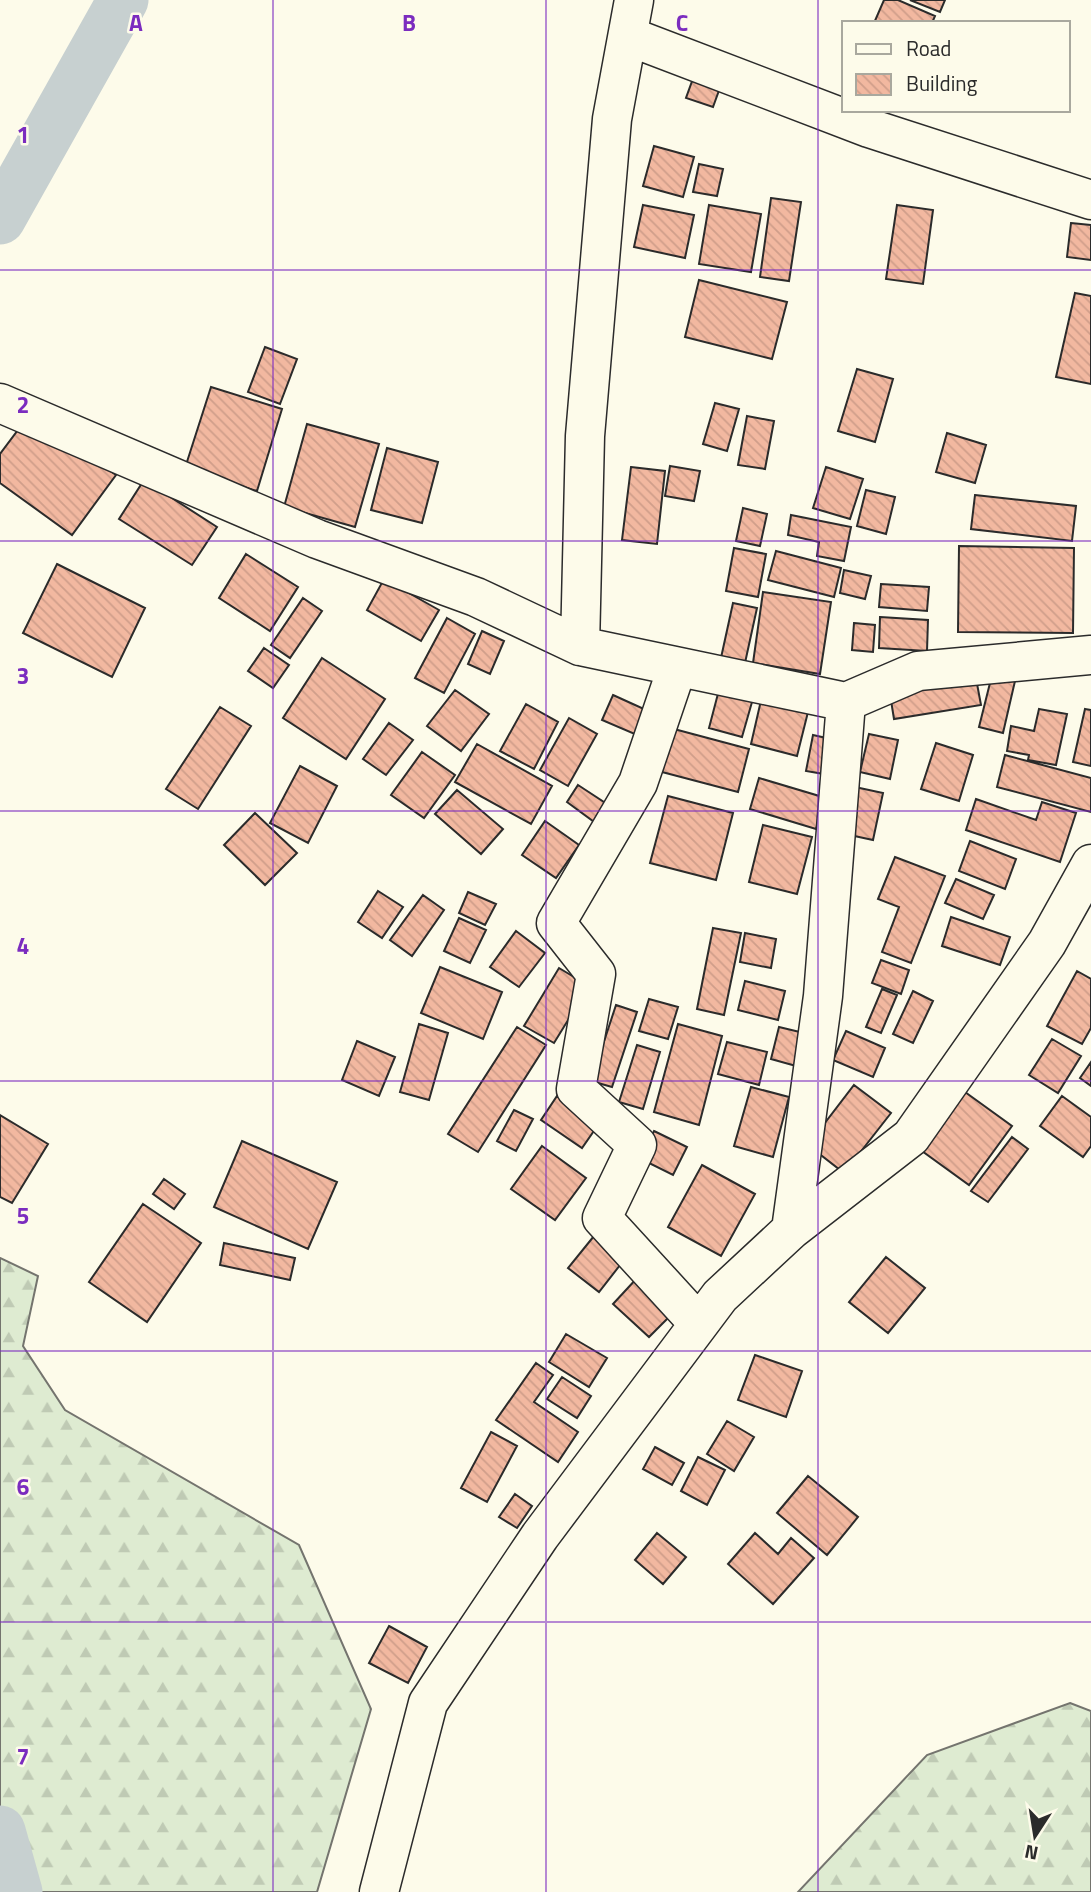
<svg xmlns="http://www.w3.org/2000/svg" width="1091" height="1892" font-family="'Titillium Web',sans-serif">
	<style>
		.forest { fill: url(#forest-firs); stroke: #74746e; stroke-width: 2 }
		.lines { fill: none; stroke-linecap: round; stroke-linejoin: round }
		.canal { stroke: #c7d0d0; stroke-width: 51 }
		.building { fill: url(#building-back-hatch); stroke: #2b2b2b; stroke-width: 2 }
		.minor-casing { stroke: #2b2b2b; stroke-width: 41 }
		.minor { stroke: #fdfbea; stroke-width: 38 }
		.grid { fill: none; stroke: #7b2cbf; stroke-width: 2; stroke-opacity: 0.55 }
		.grid-label { font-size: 23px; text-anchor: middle; font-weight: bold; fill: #7b2cbf; stroke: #fdfbea; stroke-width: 5; stroke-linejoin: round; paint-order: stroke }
	</style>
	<defs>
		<pattern id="forest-firs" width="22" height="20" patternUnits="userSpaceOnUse" patternTransform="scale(1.75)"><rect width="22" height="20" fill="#deebd1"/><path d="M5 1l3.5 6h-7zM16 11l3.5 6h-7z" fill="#bfcab4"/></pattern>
		<pattern id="building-back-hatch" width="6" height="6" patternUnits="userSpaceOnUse" patternTransform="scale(1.75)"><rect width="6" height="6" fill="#f2b8a0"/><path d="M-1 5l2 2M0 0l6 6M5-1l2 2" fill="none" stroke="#d09e8a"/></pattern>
	</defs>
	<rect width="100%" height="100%" fill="#fdfbea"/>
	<!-- forest -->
	<path class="forest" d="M0,1258L38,1276L23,1346L65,1410L299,1545L371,1709L317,1892H0Z
		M1070,1703L1091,1711V1892H798L927,1755Z"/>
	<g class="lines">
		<!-- canal -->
		<path class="canal" d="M0,219L123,0
			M0,1831L17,1892"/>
	</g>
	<!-- building -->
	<path class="building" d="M884,0H898L935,16L932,23H874Z
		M910,0H945L940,12Z
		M695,73L722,82L713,107L686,98Z
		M654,146L694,157L683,197L643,186Z
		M699,164L723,169L717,196L693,192Z
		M771,198L801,202L789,281L760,277Z
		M643,205L694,215L685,258L634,247Z
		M709,205L761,214L751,272L699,264Z
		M897,205L933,210L923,284L886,279Z
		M1071,223L1091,225V260L1067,257Z
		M699,280L787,302L772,359L685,337Z
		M1075,293L1091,296V384L1056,377Z
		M265,347L297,359L280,404L248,392Z
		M857,369L893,379L875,442L838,431Z
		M211,387L282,409L257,491L185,468Z
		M715,403L739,409L727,451L703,444Z
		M30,414L116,475L72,535L0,483V454Z
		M747,416L774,421L765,469L738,465Z
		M307,424L379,444L355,527L284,507Z
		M947,433L986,445L975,483L936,472Z
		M387,448L438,462L422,523L371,510Z
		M670,466L700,471L694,501L665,496Z
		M631,467L665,471L657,544L622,540Z
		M826,467L863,479L850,519L813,508Z
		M144,480L217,527L192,565L119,519Z
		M866,490L895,497L886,534L857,526Z
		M975,495L1076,506L1072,541L971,529Z
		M743,508L767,514L760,546L736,541Z
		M791,515L851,527L844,561L817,556L819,542L788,535Z
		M959,546L1074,548L1073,633L958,632Z
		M734,548L766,554L758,597L726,591Z
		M776,551L841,568L834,597L768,580Z
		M246,554L298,587L270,631L219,598Z
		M57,564L145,608L112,677L23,633Z
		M844,570L871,576L865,599L840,593Z
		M384,579L439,610L421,641L367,610Z
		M881,584L929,587L927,611L879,607Z
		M763,592L831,602L820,674L753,663Z
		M303,598L322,611L290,658L271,645Z
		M733,603L757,608L743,672L719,667Z
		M880,617L928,620L927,651L879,648Z
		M447,618L475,634L444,693L415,678Z
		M854,623L875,625L873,652L852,650Z
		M482,631L504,641L490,674L468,664Z
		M264,648L289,665L273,688L248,671Z
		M322,658L385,699L346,759L283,718Z
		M975,673L981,705L894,719L889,688Z
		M992,675L1015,681L1003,733L979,727Z
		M720,686L754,695L742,737L709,728Z
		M455,690L489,714L461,751L427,726Z
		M613,695L655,714L644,738L602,720Z
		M762,696L809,708L797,756L751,744Z
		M526,704L558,722L534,769L500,751Z
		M220,707L251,726L198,809L166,789Z
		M1039,709L1067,714L1056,765L1028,760L1029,755L1007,751L1011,726L1034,731Z
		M1085,709L1091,710V766L1073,762Z
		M569,718L597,734L568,786L540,770Z
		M389,723L413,740L386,775L363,759Z
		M674,729L749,749L738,792L662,772Z
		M869,734L898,740L890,779L860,772Z
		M813,735L831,739L824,774L806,771Z
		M936,743L973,755L959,801L921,789Z
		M477,744L552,786L531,824L455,782Z
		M422,752L455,775L424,818L391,795Z
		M1005,755L1091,778V812L997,787Z
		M300,766L337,786L308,843L270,823Z
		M759,778L826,798L816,829L750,809Z
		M578,785L610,806L597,824L567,802Z
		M855,787L883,793L873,840L845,834Z
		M457,790L503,829L481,854L435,814Z
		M668,796L733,813L716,880L650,863Z
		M976,799L1036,820L1042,802L1076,813L1060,862L966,830Z
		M255,813L297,853L265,885L224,845Z
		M545,821L579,845L556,878L522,855Z
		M763,825L812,837L797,894L749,882Z
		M970,841L1016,859L1005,889L959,871Z
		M895,857L945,876L911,963L882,952L899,907L878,899Z
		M956,879L994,895L983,919L945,903Z
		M378,891L403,907L382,938L358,922Z
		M468,892L496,904L485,925L459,913Z
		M423,895L444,910L412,956L390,940Z
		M951,917L1010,937L1000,965L942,946Z
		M459,918L486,930L470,963L444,951Z
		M713,928L741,933L724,1015L697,1009Z
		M516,931L545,953L519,987L490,967Z
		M745,933L776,939L771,968L740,962Z
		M881,960L909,970L901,994L872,983Z
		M440,967L502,992L483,1039L421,1013Z
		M559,968L589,986L554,1043L524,1026Z
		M1077,971L1091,979V1028L1082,1044L1047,1026Z
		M745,981L785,991L778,1020L738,1010Z
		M882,989L897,995L881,1033L866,1027Z
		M913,991L933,1001L913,1043L893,1034Z
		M649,999L678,1007L668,1039L639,1031Z
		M616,1005L637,1012L612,1087L591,1081Z
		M419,1024L448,1033L429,1100L400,1092Z
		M678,1024L722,1036L699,1125L654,1112Z
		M517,1027L546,1045L478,1152L448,1134Z
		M779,1027L804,1033L796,1066L771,1059Z
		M846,1031L885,1048L873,1077L833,1060Z
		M1052,1039L1081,1056L1058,1093L1029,1075Z
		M357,1041L395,1057L379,1096L342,1080Z
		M727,1042L767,1052L759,1085L718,1074Z
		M637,1045L660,1052L643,1109L619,1102Z
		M1091,1062V1086L1080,1078Z
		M854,1085L891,1113L844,1173L808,1145Z
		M751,1087L789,1097L773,1157L734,1146Z
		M965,1092L1012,1126L969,1185L922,1151Z
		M557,1096L598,1125L582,1148L541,1120Z
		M1062,1096L1091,1117V1146L1083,1157L1040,1126Z
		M514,1110L533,1119L516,1151L497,1141Z
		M0,1115L48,1144L12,1203L0,1197Z
		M654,1131L687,1147L673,1175L641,1159Z
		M1012,1137L1028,1149L988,1202L971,1191Z
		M242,1141L337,1182L308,1249L214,1207Z
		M542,1146L586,1178L555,1220L511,1189Z
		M702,1165L755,1194L721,1256L668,1227Z
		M164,1179L185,1194L174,1209L153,1194Z
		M143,1204L201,1243L147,1322L89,1282Z
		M594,1236L624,1260L599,1292L568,1268Z
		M224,1243L295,1258L290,1280L220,1265Z
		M886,1257L925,1288L888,1333L849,1302Z
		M638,1277L675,1311L649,1337L613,1304Z
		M566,1334L607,1358L589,1387L549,1362Z
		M755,1355L802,1371L786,1417L738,1400Z
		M536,1363L553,1375L534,1402L578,1432L558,1462L496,1420Z
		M562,1377L591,1396L577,1418L547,1399Z
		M727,1421L754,1437L734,1471L707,1454Z
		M491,1432L517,1446L487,1502L461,1488Z
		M655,1447L684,1463L672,1485L643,1469Z
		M698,1457L725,1470L707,1505L681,1491Z
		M808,1476L858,1517L827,1555L777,1513Z
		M515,1494L532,1506L517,1528L499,1517Z
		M657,1533L686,1557L663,1584L635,1560Z
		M755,1533L778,1554L791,1538L814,1558L773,1604L728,1564Z
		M389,1626L427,1647L408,1683L369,1663Z"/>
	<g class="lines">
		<!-- minor casing -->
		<g class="minor-casing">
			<path id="minor" d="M628,36L869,128L1091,200
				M0,403L317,539L476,597L580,646L846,702L918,671L1091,655
				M580,646L585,436L612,119L634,0
				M677,668L638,783L556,923L596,974L576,1089L637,1145L602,1218L699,1324
				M791,1230L823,996L846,702
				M379,1892L428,1703L540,1536L720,1296L791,1230L911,1137L1047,943L1091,864"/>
		</g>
		<!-- minor -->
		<use href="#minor" class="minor"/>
	</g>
	<!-- grid -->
	<path class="grid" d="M273,0V1892M546,0V1892M818,0V1892M0,270H1091M0,541H1091M0,811H1091M0,1081H1091M0,1351H1091M0,1622H1091"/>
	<g class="grid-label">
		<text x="136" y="31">A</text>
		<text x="409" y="31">B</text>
		<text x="682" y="31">C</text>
		<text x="23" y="143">1</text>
		<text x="23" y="413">2</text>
		<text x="23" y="684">3</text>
		<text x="23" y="954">4</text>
		<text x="23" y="1224">5</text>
		<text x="23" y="1495">6</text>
		<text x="23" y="1765">7</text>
	</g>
	<!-- legend -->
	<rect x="842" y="21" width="228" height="91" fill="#fdfbea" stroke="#a9a89e" stroke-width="2"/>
	<rect x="856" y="44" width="35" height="10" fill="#fdfbea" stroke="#a9a89e" stroke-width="2"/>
	<text x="906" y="56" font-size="21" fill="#2b2b2b">Road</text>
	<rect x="856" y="74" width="35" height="21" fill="url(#building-back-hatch)" stroke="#a9a89e" stroke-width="2"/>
	<text x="906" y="91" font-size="21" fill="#2b2b2b">Building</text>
	<!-- north arrow -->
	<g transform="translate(1035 1836) rotate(192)" stroke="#fdfbea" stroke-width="5" paint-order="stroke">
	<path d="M0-5L12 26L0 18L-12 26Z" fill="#2b2b2b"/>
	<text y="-10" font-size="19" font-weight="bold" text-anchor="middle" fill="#2b2b2b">N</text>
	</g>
</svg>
